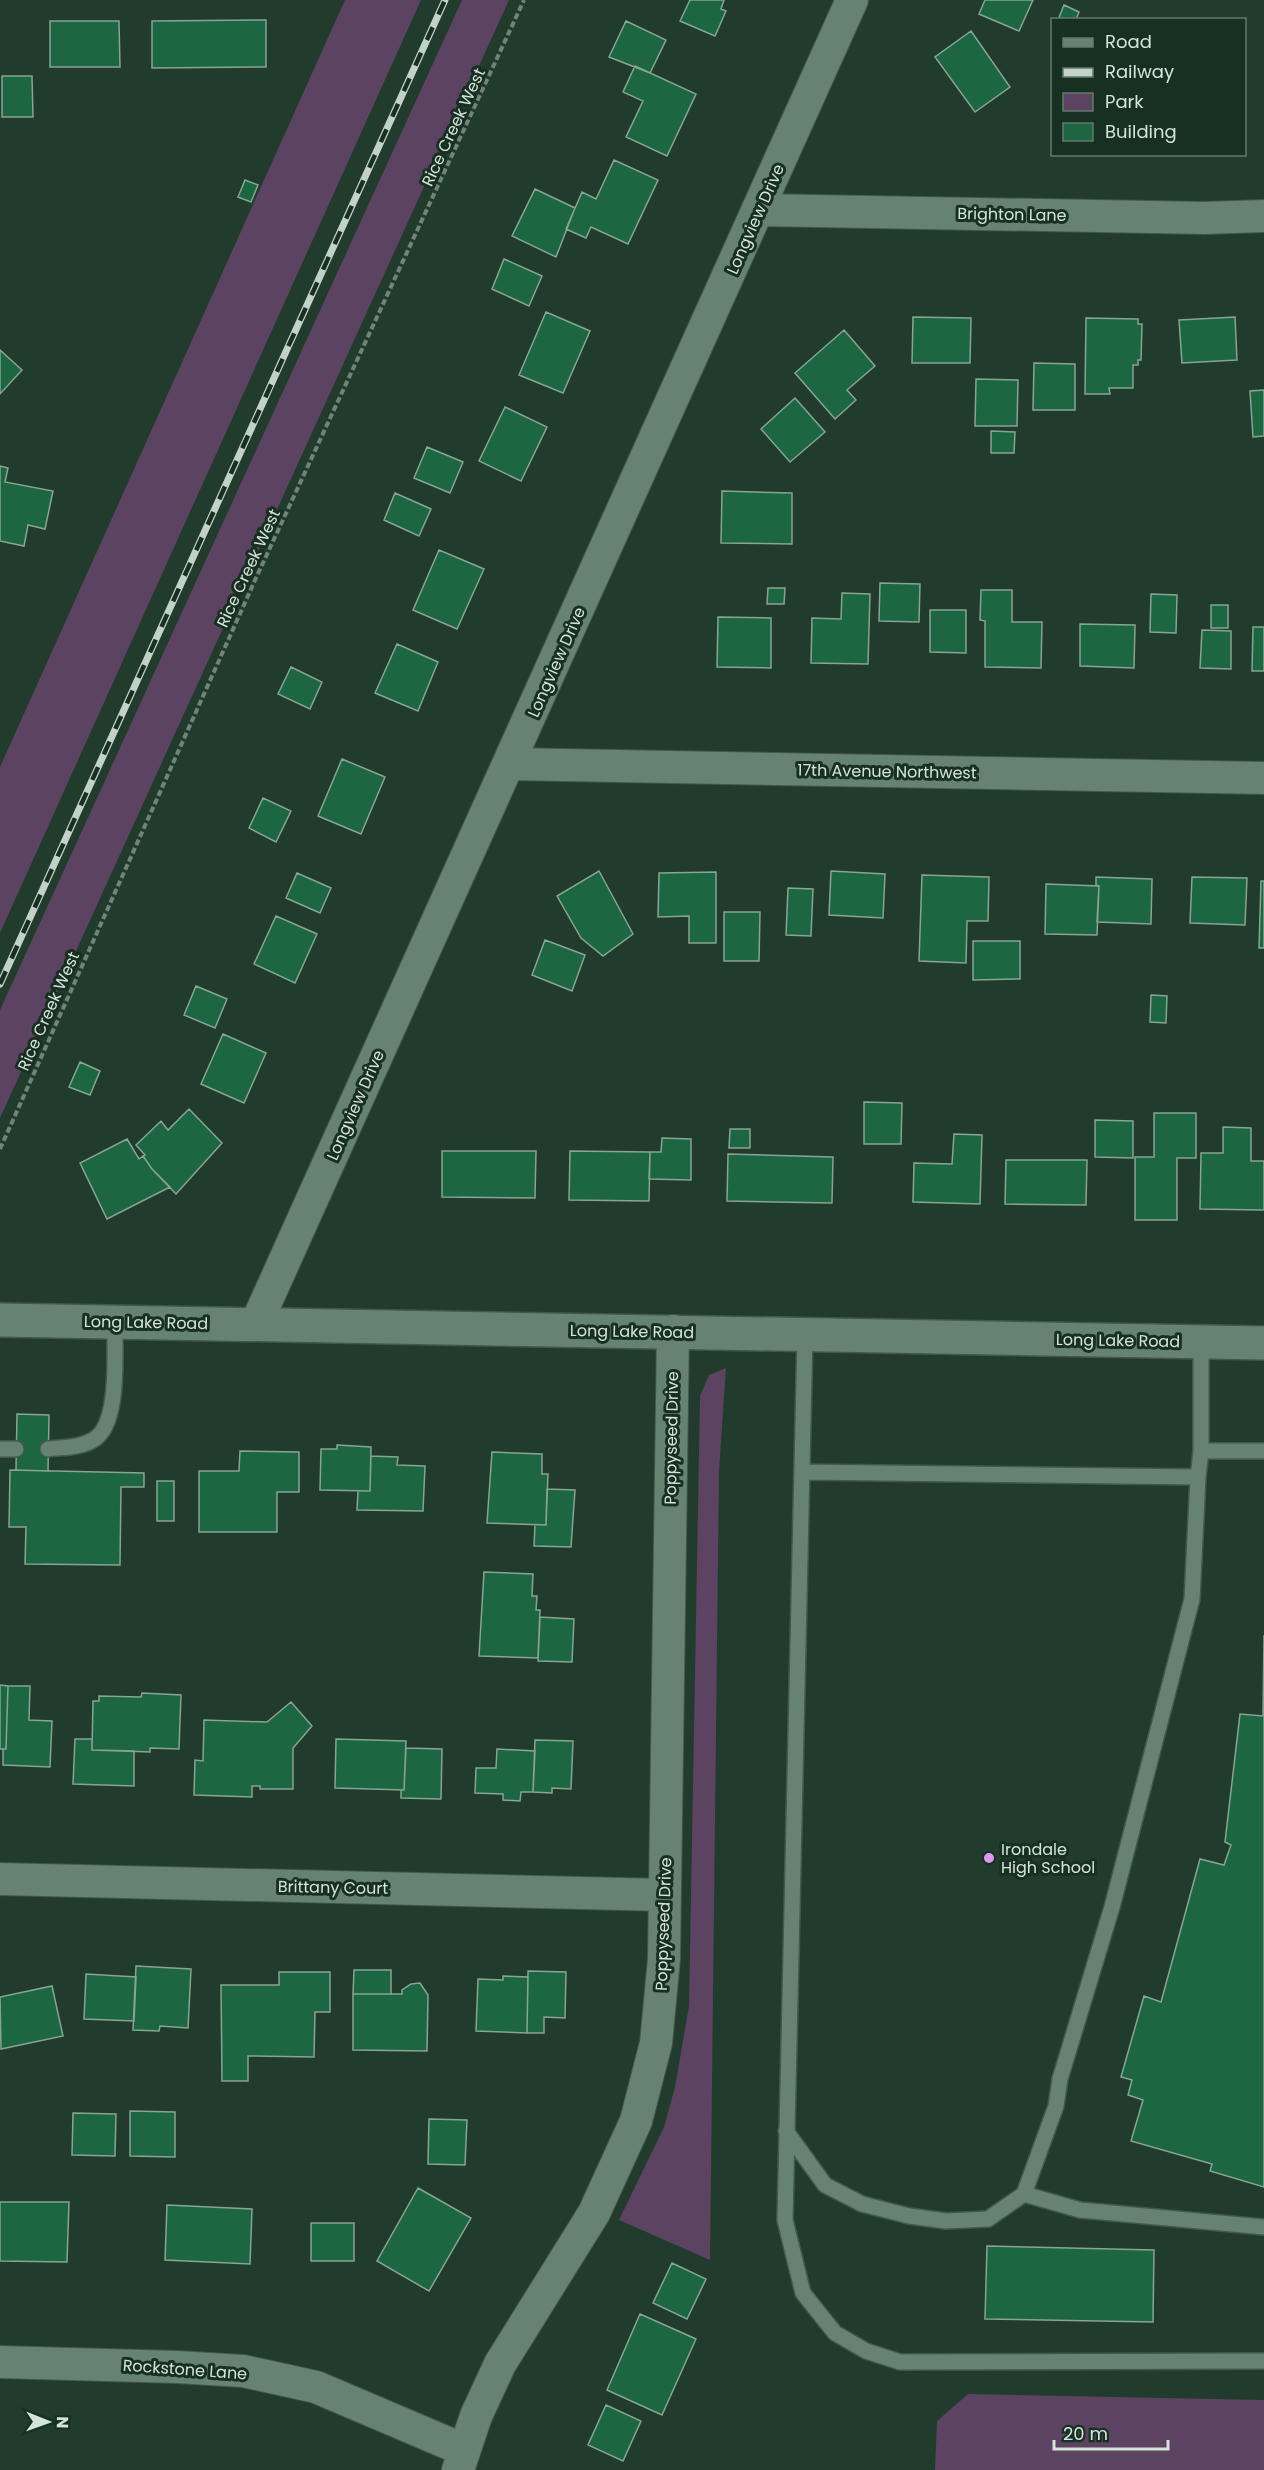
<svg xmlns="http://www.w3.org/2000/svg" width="1264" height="2470" font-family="Poppins,sans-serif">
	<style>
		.green { fill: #5c4362 }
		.building { fill: #1c6742; stroke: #88a492; stroke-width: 1.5 }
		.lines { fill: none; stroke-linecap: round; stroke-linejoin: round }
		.lane-casing { stroke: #41584b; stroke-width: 18 }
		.street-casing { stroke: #41584b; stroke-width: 34 }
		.secondary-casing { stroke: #41584b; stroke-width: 36 }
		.path { stroke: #708578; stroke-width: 4; stroke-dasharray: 6 3; stroke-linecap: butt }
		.lane { stroke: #668271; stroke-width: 15 }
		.street { stroke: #668271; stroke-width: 32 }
		.secondary { stroke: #668271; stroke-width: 33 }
		.rail-casing { stroke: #c2d2c8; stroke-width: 7 }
		.rail { stroke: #173022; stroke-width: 4.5; stroke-dasharray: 14; stroke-linecap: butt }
		.poi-dot { fill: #df98f2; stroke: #173022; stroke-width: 2 }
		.labels { text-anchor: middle; stroke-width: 6; stroke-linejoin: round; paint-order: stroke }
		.street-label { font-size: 16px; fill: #d5e4da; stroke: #173022 }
		.poi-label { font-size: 16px; fill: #d5e4da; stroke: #173022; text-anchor: start }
	</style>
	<rect width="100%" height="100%" fill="#213b2c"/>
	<!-- green -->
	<path class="green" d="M345,0H421L0,933V767Z
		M462,0H509L0,1118V1010Z
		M726,1368L719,1471L710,2260L619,2220L664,2127L675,2087L689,2006L700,1396L709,1375Z
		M968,2394L1264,2400V2470H935L937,2421Z"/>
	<!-- building -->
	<path class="building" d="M690,0H724L721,9L726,11L715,36L680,21Z
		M985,0H1033L1019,31L979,14Z
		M1064,5L1079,12L1076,20H1058Z
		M266,20V67L152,68V21Z
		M50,21H119L120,67H50Z
		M626,21L666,40L650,73L609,57Z
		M971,31L1010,87L975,112L935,57Z
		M635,66L696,94L667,156L626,137L643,101L623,92Z
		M2,76H32L33,117H2Z
		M614,160L658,180L628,244L591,227L586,238L566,229L582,192L596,199Z
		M245,180L258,185L251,202L238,197Z
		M535,189L575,208L556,257L512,236Z
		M504,259L542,276L529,306L492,289Z
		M546,312L590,331L563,393L519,375Z
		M913,317L971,318L970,363H912Z
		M1235,317L1237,360L1182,363L1179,320Z
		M1086,318L1138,319V324H1142L1141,360H1138V365H1133V388H1109L1110,394H1085Z
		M844,330L875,366L847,390L856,400L835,419L795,373Z
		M0,350L22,370L0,394Z
		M1034,363L1075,364V410H1033Z
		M976,379L1018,380L1017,426H975Z
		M1264,390V436L1253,437L1250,391Z
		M795,398L825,432L790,462L761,429Z
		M505,407L547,427L521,481L479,461Z
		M991,431L1015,432L1014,453H991Z
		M427,447L463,462L450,493L414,478Z
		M0,466L8,468L5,482L53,491L45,529L28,525L24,546L0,541Z
		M722,491L792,493V544L721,543Z
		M395,493L431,509L419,536L384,520Z
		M439,550L484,569L457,629L413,610Z
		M880,583L920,584L919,622L879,621Z
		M768,588H785L784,604H767Z
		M981,590H1012V622H1042L1041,668L985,667V621L980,620Z
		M842,593L870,594L868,664L811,663L812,618L841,619Z
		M1151,594L1177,595L1176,633L1150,632Z
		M1211,605H1228V628H1211Z
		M930,610H966V653L930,652Z
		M718,617L771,618V668L717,667Z
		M1080,624L1135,625L1134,668L1080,666Z
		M1253,627H1264V671H1252Z
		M1202,630L1231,631V669L1200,668Z
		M397,644L438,662L418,711L375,693Z
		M291,667L322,682L310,709L278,694Z
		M342,759L385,777L361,834L318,816Z
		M263,798L291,811L276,842L249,828Z
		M599,871L633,934L603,956L581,938L557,896Z
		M831,871L885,874L883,918L829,915Z
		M716,872V943H689V916L658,917L659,873Z
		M297,873L331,888L320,913L286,898Z
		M922,875L989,877L988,921H967L966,963L919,961Z
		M1096,877L1152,879L1151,924L1097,922L1099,886L1096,885Z
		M1192,877L1247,878L1245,925L1190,923Z
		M1261,881H1264V948H1259Z
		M1046,884L1099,886L1097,935L1045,934Z
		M788,888L813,889L811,936L786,935Z
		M724,912H760L759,961H724Z
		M276,916L317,934L295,983L254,964Z
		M545,940L585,955L572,991L532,975Z
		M973,941H1020V979L973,980Z
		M196,986L227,999L215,1028L184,1015Z
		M1151,995L1167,996L1166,1023L1150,1022Z
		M223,1034L266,1053L244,1103L201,1084Z
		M80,1062L100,1071L90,1095L69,1087Z
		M864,1102L902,1103L901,1144H864Z
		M189,1109L222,1143L176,1194L152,1169L143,1156L145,1155L136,1145L161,1121L168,1130Z
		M1154,1113H1196V1158H1177V1220H1135V1157H1154Z
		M1095,1120L1133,1121V1158L1095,1157Z
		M1223,1127L1251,1128V1161H1264V1210L1200,1209L1201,1153H1223Z
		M730,1129H750V1148H729Z
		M954,1134L982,1135L980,1204L913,1202L914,1163L952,1164Z
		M662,1138L691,1139V1180L649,1179L650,1152H661Z
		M127,1139L139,1159L143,1156L152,1169L170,1187L107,1219L80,1163Z
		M442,1151H536L535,1198L442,1197Z
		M570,1151L650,1152L649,1201L569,1200Z
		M728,1154L833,1157L832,1203L727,1201Z
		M1006,1160H1087L1086,1205L1005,1204Z
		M17,1414L49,1415L48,1471L16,1470Z
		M337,1445L371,1447L370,1491L320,1490L321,1449H337Z
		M240,1451L299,1452V1492H277V1532H199V1471H239Z
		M492,1452L542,1454V1474H548L546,1525L487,1523Z
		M371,1456L398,1457L397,1465L425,1466L423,1511L357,1510L358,1491H370Z
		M10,1470L144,1473V1487H121L120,1565L25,1564L26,1527H9Z
		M157,1481H174V1521H157Z
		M547,1489L575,1490L571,1547L534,1546L535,1525H546Z
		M484,1572L533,1574L532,1596H537L536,1610H540L538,1658L479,1656Z
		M540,1617L574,1619L572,1662L538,1661Z
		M1264,1635V2187L1210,2171L1212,2164L1131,2141L1143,2100L1128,2095L1132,2080L1121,2077L1144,1996L1161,2002L1200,1859L1224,1865L1231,1845L1225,1842L1240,1714L1263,1716Z
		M0,1685L8,1686L6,1749H0Z
		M8,1686H30L29,1720L52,1721L50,1767L3,1765V1749H6Z
		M142,1693L181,1695L179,1749L150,1748V1752L92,1750L93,1701H99V1696L141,1697Z
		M291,1702L312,1726L293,1748V1789H260V1786H252V1797L194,1795L195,1760L203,1761L204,1720L267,1722Z
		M75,1739H92V1750L134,1751V1786L73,1784Z
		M336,1739L406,1741L404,1790L335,1788Z
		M535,1740L573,1741L571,1789L552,1788V1793L533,1792Z
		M406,1748L442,1749L441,1799L401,1798V1790H404Z
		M497,1749L535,1751L533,1792H521L520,1801L503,1800V1794L475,1793L476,1768H496Z
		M136,1966L191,1969L188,2028L160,2026L159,2031L133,2030Z
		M354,1970H391V1994H353Z
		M528,1971L566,1972L565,2018L544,2017V2033H527Z
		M279,1972H330V2012H315L314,2057L248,2056V2081H222L221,1985H279Z
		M86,1974L136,1977L134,2021L84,2019Z
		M503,1976L528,1977L527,2033L476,2031L478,1979L503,1980Z
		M420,1983L428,1995L427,2051L353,2050V1994H402V1990L411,1984Z
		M52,1986L63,2036L1,2049L0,1997Z
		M130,2111L175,2112V2157L130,2156Z
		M73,2113L116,2114L115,2156L72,2155Z
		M429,2119L467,2120L465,2165L428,2164Z
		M418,2188L471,2218L429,2291L377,2261Z
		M0,2202H69L67,2262L0,2261Z
		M167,2205L252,2209L250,2264L165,2260Z
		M311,2223H354V2261H311Z
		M987,2246L1154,2250L1153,2322L985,2319Z
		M672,2263L706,2279L687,2319L653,2303Z
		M640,2314L696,2339L662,2415L607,2390Z
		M606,2405L641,2421L623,2461L588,2445Z"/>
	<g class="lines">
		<!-- lane casing -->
		<g class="lane-casing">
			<path id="lane" d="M805,1334L785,2220L803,2293L835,2333L866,2351L900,2362L1264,2361
				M0,1449H16
				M48,1449C63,1447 80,1448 93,1440C121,1425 114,1350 115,1322
				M1201,1451H1264
				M1198,1477L1201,1451V1342
				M786,2131L825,2185L862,2204L909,2216L946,2221L988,2219L1024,2194L1056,2106L1060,2079L1112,1907L1192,1599L1198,1477L804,1472
				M1024,2194L1080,2210L1264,2227"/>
		</g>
		<!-- street casing -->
		<g class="street-casing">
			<path id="street" d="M759,210L1204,218L1264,216
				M510,764L1264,778
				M256,1324L852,0
				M0,1879L665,1895
				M0,2362L177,2367L243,2371L316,2387L464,2450
				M458,2470L476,2416L500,2364L594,2213L636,2121L656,2043L664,1959L673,1331"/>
		</g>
		<!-- secondary casing -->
		<g class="secondary-casing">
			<path id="secondary" d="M0,1320L1264,1343"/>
		</g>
		<!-- path -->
		<path class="path" d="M0,1149L256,578L524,0"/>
		<!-- lane -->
		<use href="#lane" class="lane"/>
		<!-- street -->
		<use href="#street" class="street"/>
		<!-- secondary -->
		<use href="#secondary" class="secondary"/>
		<!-- rail casing -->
		<g class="rail-casing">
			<path id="rail" d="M0,984L445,0"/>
		</g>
		<!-- rail -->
		<use href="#rail" class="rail"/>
	</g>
	<!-- markers -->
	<circle class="poi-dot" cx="989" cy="1858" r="6"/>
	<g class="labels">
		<!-- street labels -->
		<g class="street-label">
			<text transform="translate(453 127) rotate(-65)" y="6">Rice Creek West</text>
			<text transform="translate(1012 214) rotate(1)" y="6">Brighton Lane</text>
			<text transform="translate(755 219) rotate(-66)" y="6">Longview Drive</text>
			<text transform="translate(248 568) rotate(-65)" y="6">Rice Creek West</text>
			<text transform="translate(556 662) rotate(-66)" y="6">Longview Drive</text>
			<text transform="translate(887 771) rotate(1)" y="6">17th Avenue Northwest</text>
			<text transform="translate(48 1011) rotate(-66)" y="6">Rice Creek West</text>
			<text transform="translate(355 1105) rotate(-66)" y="6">Longview Drive</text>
			<text transform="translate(146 1322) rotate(1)" y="6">Long Lake Road</text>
			<text transform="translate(632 1331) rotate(1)" y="6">Long Lake Road</text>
			<text transform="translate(1118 1340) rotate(1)" y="6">Long Lake Road</text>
			<text transform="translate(671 1438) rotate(-89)" y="6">Poppyseed Drive</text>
			<text transform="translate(333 1887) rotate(1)" y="6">Brittany Court</text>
			<text transform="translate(663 1924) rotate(-88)" y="6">Poppyseed Drive</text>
			<text transform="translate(185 2369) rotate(4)" y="6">Rockstone Lane</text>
		</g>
		<!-- poi labels -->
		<g class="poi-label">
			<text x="1001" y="1855">Irondale<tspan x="1001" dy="18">High School</tspan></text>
		</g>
	</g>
	<!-- legend -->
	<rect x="1051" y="18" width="195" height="138" fill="#173022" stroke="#63786c" stroke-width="1.5"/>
	<rect x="1063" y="38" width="30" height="9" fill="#668271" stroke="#63786c" stroke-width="1.5"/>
	<text x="1105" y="48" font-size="18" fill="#d5e4da">Road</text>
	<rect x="1063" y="68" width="30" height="9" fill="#c2d2c8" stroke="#63786c" stroke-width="1.5"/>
	<text x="1105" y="78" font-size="18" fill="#d5e4da">Railway</text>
	<rect x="1063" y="93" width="30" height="18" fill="#5c4362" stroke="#63786c" stroke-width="1.5"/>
	<text x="1105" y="108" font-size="18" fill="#d5e4da">Park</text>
	<rect x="1063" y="123" width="30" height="18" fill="#1c6742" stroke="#63786c" stroke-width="1.5"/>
	<text x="1105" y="138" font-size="18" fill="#d5e4da">Building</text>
	<!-- north arrow -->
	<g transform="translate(48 2422) rotate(91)" stroke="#173022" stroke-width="4.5" paint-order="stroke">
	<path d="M0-4.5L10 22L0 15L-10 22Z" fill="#d5e4da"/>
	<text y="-9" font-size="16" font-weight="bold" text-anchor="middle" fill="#d5e4da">N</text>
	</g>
	<!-- scale -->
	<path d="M1054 2440v9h114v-9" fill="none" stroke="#d5e4da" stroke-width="3"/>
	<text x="1063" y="2440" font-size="18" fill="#d5e4da" stroke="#173022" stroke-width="4.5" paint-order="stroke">20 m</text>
</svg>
